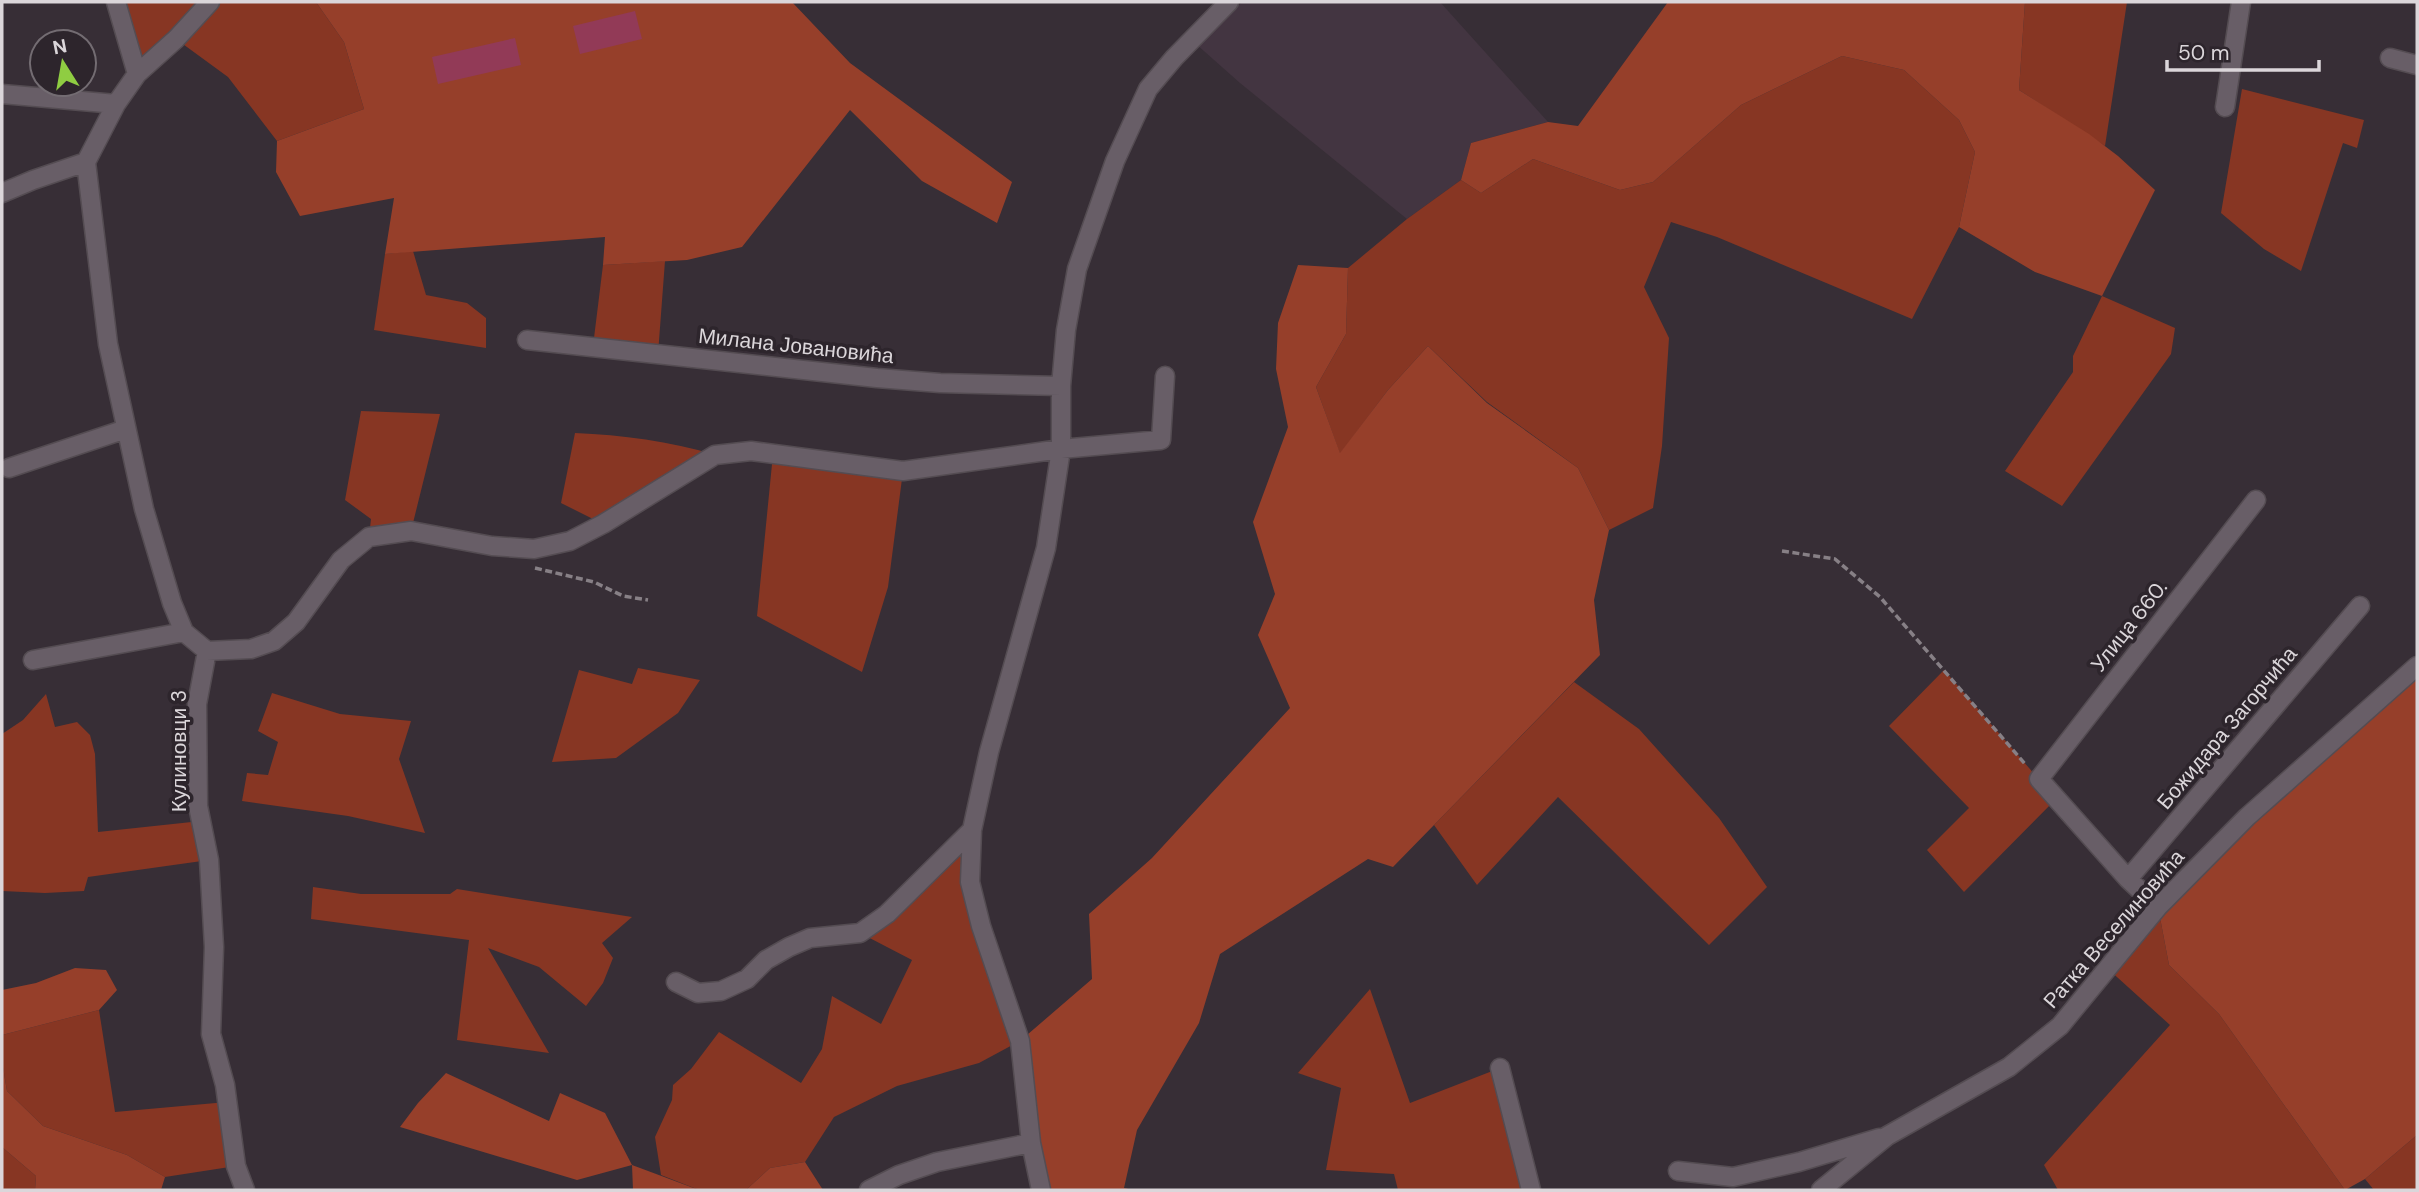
<svg xmlns="http://www.w3.org/2000/svg" width="2419" height="1192" font-family="'DM Sans',sans-serif">
	<style>
		.built { fill: #433541 }
		.green { fill: #873623 }
		.forest { fill: #963f2a }
		.building { fill: #923a57 }
		.lines { fill: none; stroke-linecap: round; stroke-linejoin: round }
		.minor-casing { stroke: #544c52; stroke-width: 21 }
		.path { stroke: #878086; stroke-width: 3.5; stroke-dasharray: 7 3.5; stroke-linecap: butt }
		.minor { stroke: #685e67; stroke-width: 18 }
		.labels { text-anchor: middle; stroke-width: 7; stroke-linejoin: round; paint-order: stroke }
		.street-label { font-size: 21px; fill: #dbd6da; stroke: #2d252c }
	</style>
	<rect width="100%" height="100%" fill="#372e36"/>
	<!-- built -->
	<path class="built" d="M1242,2H1440L1548,122L1471,143L1461,180L1407,219L1240,83L1196,44Z"/>
	<!-- green -->
	<path class="green" d="M116,2H316L344,42L364,109L277,141L228,77L176,39L137,74Z
		M2025,2H2127L2105,146L2019,90Z
		M1842,56L1904,70L1959,120L1975,152L1959,227L1912,319L1717,237L1671,222L1644,287L1669,338L1662,446L1653,508L1609,530L1578,468L1487,402L1428,346L1388,390L1340,454L1316,387L1346,334L1348,268L1407,219L1461,180L1481,193L1533,159L1620,190L1653,182L1741,105Z
		M2242,89L2364,120L2357,148L2343,143L2301,271L2264,249L2221,213Z
		M413,251L426,295L467,303L486,318V348L374,330L385,254Z
		M665,261L658,354L593,346L603,265Z
		M2102,296L2175,328L2171,354L2062,506L2005,471L2073,372V356Z
		M361,411L440,414L411,531L369,537L371,519L345,500Z
		M575,433C622,435 670,441 715,455L603,524L561,503Z
		M773,454L903,471L888,587L862,672L757,616Z
		M638,668L700,680L678,713L616,758L552,762L579,670L632,684Z
		M1944,670L2056,799L1964,892L1927,850L1969,808L1889,726Z
		M1574,682L1639,729L1719,818L1767,887L1709,945L1558,797L1477,885L1434,825Z
		M272,693L340,714L411,721L399,759L425,833L348,816L242,801L247,773L268,775L278,742L258,731Z
		M46,694L55,727L77,722L90,735L95,754L98,832L201,821L209,860L88,877L84,891L45,893L2,891V734L23,720Z
		M963,839L970,882L1020,1041L979,1063L897,1086L834,1117L805,1162L770,1168L746,1190H699L661,1175L655,1137L672,1100L673,1085L691,1069L719,1032L801,1083L822,1049L832,996L881,1024L912,960L860,933Z
		M313,887L361,894H450L457,889L632,917L602,943L613,958L603,983L586,1006L539,967L488,948L549,1053L457,1040L469,940L311,919Z
		M2158,907L2169,965L2219,1014L2345,1190H2058L2044,1165L2170,1025L2107,968Z
		M1370,989L1410,1103L1500,1068L1531,1190H1398L1394,1174L1326,1170L1341,1088L1298,1073Z
		M99,1010L115,1112L227,1102L236,1166L165,1177L127,1155L43,1126L7,1091L2,1062V1035Z
		M2417,1135V1190H2374L2365,1179Z
		M2,1147L36,1176L35,1190H2Z"/>
	<!-- forest -->
	<path class="forest" d="M316,2H792L850,63L1012,182L997,223L922,181L850,110L742,247L687,260L603,265L605,237L385,254L394,198L300,216L276,172L277,141L364,109L344,42Z
		M1668,2H2025L2019,90L2089,134L2118,156L2155,190L2102,296L2035,272L1959,227L1975,152L1959,120L1904,70L1842,56L1741,105L1653,182L1620,190L1533,159L1481,193L1461,180L1471,143L1548,122L1578,126Z
		M1298,265L1348,268L1346,334L1316,387L1340,453L1388,390L1428,346L1487,403L1578,468L1609,530L1594,600L1600,655L1393,867L1368,859L1220,954L1199,1023L1137,1130L1124,1188L1133,1190H1041L1020,1041L1092,979L1089,914L1152,858L1290,708L1258,635L1275,594L1253,522L1288,427L1276,369L1278,323Z
		M2417,666V1135L2365,1179L2345,1190L2219,1014L2169,965L2158,907Z
		M75,968L106,970L117,990L99,1010L2,1035V990L36,983Z
		M2,1062L7,1091L43,1126L127,1155L165,1177L161,1190H35L36,1176L2,1147Z
		M446,1073L549,1121L560,1093L605,1113L632,1165L699,1190H633L632,1165L577,1180L400,1127L418,1103Z
		M805,1162L823,1190H746L770,1168Z"/>
	<!-- building -->
	<path class="building" d="M635,11L642,39L580,54L573,26Z
		M515,38L521,65L438,84L432,57Z"/>
	<g class="lines">
		<!-- minor casing -->
		<g class="minor-casing">
			<path id="minor" d="M116,2L137,74
				M2390,58L2417,65
				M2,94L116,104
				M2225,107L2241,2
				M86,162L108,344L144,509L172,603L184,632L207,651
				M2,193L33,180L86,162L116,104L137,74L176,39L210,2
				M527,340L877,378L940,383L1061,386
				M9,468L126,429
				M207,651L251,649L274,641L296,622L341,560L369,537L411,531L492,546L534,549L570,541L603,524L715,455L751,451L903,471L1061,449L1161,440L1165,376
				M207,651L197,704L198,806L209,860L214,947L211,1034L225,1085L236,1166L245,1190
				M33,660L184,632
				M2128,879L2360,606
				M2158,907L2128,879L2039,779L2256,500
				M676,982L698,993L721,991L747,979L766,960L789,947L810,938L860,933L887,914L972,830
				M1500,1068L1531,1190
				M1678,1171L1733,1177L1799,1162L1879,1138
				M869,1190L899,1175L937,1162L1031,1143
				M1041,1190L1031,1143L1020,1041L981,926L970,882L972,830L989,752L1046,548L1061,449V386L1066,330L1077,269L1115,161L1148,89L1174,58L1229,2
				M1821,1190L1887,1136L2009,1067L2060,1026L2158,907L2247,817L2417,666"/>
		</g>
		<!-- path -->
		<path class="path" d="M1782,551L1835,559L1880,597L2026,765
			M535,568L594,582L623,596L648,600"/>
		<!-- minor -->
		<use href="#minor" class="minor"/>
	</g>
	<g class="labels">
		<!-- street labels -->
		<g class="street-label">
			<text transform="translate(796 346) rotate(6)" y="7">Милана Јовановића</text>
			<text transform="translate(2129 626) rotate(-52)" y="7">Улица 660.</text>
			<text transform="translate(2227 728) rotate(-50)" y="7">Божидара Загорчића</text>
			<text transform="translate(179 751) rotate(-90)" y="7">Кулиновци 3</text>
			<text transform="translate(2114 929) rotate(-49)" y="7">Ратка Веселиновића</text>
		</g>
	</g>
	<!-- border -->
	<rect width="2419" height="1192" fill="none" stroke="#dbd6da" stroke-width="7"/>
	<!-- north arrow -->
	<g transform="translate(63 63) rotate(349)"><circle r="33" fill="#2d252c" stroke="#736c72" stroke-width="2"/>
	<path d="M0-5L12 26L0 18L-12 26Z" fill="#8fcd42"/>
	<text y="-10" font-size="19" font-weight="bold" text-anchor="middle" fill="#dbd6da">N</text>
	</g>
	<!-- scale -->
	<path d="M2167 60v10h152v-10" fill="none" stroke="#dbd6da" stroke-width="3.5"/>
	<text x="2178" y="60" font-size="21" fill="#dbd6da" stroke="#2d252c" stroke-width="5" paint-order="stroke">50 m</text>
</svg>
